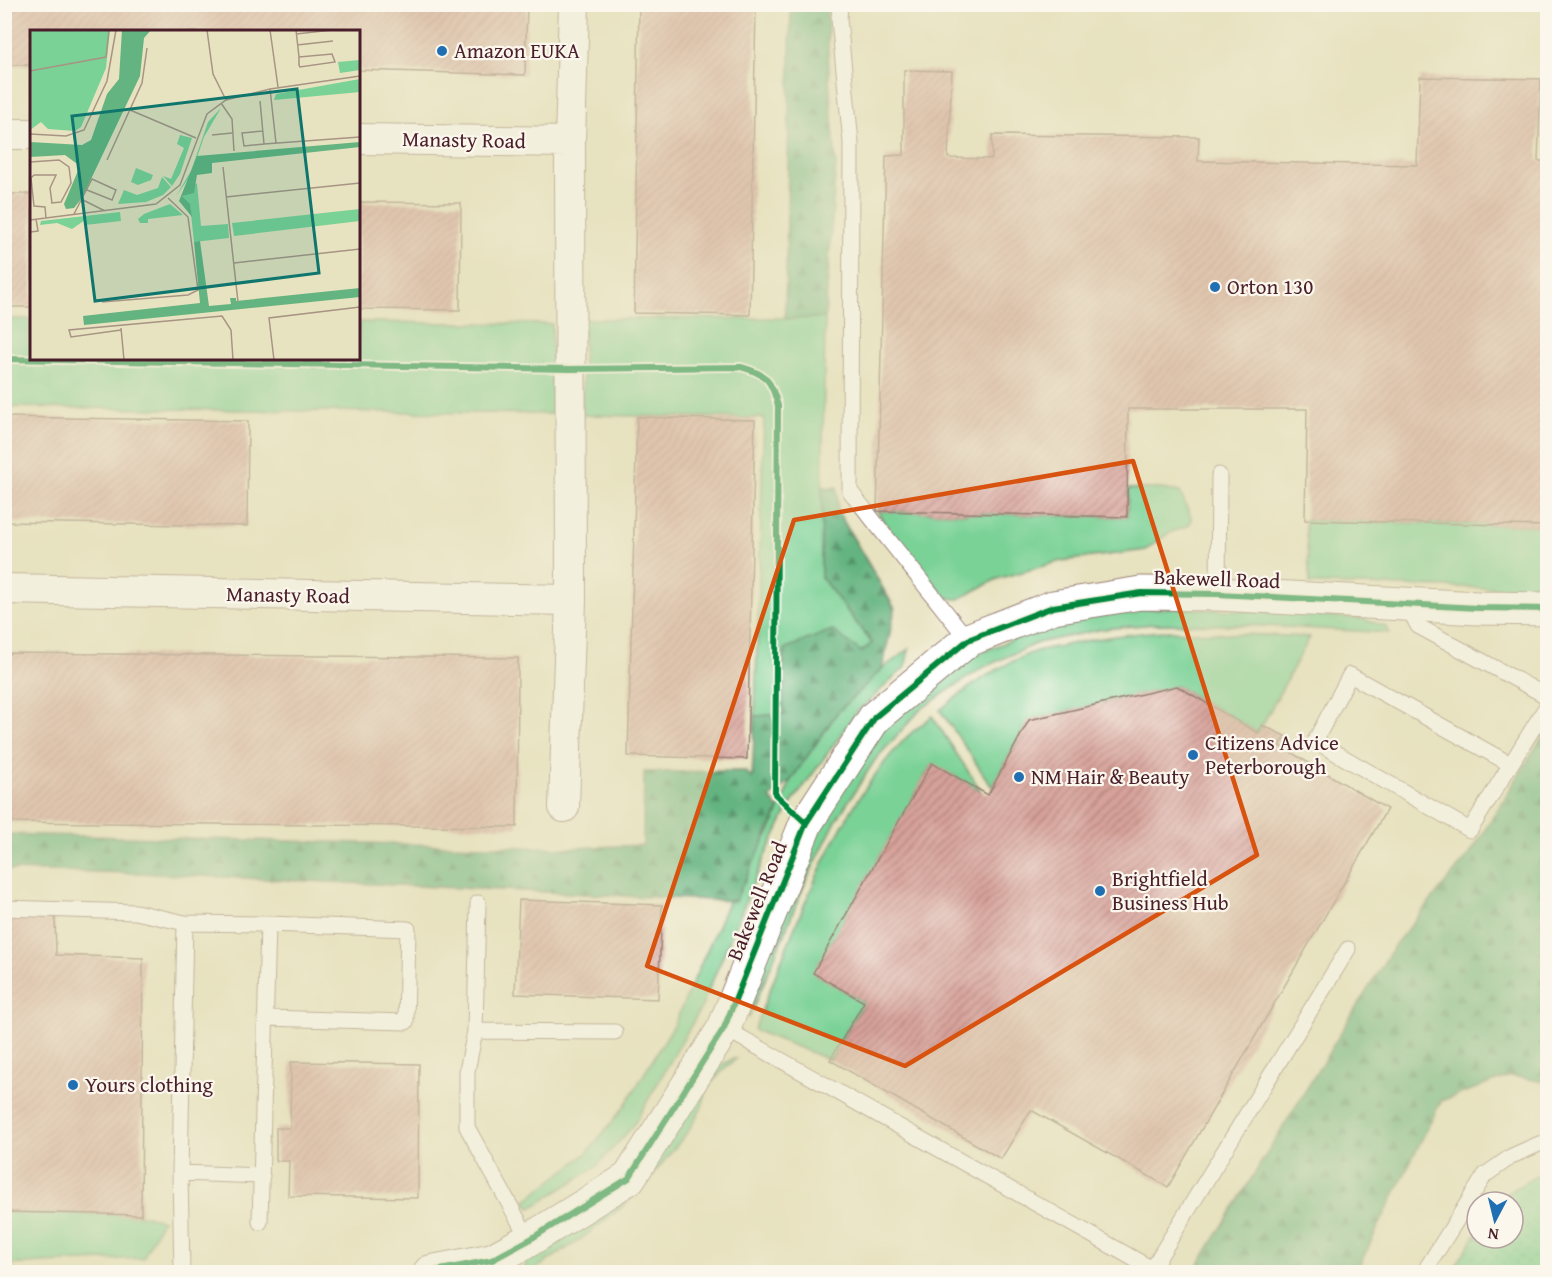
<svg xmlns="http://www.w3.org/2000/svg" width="1552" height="1277" font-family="'Gentium Book Plus',serif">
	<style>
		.grass { fill: #7ad297; stroke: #627861; stroke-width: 1.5 }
		.forest { fill: url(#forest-firs); stroke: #566a56; stroke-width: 1.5 }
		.park { fill: url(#park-dots); stroke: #627861; stroke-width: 1.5 }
		.building { fill: url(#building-hatch) }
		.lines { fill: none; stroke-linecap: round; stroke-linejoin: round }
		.service-casing { stroke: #988075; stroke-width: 17 }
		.minor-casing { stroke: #988075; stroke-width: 32 }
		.tertiary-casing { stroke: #988075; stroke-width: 35 }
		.service { stroke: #fff; stroke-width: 15 }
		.minor { stroke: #fff; stroke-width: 30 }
		.tertiary { stroke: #fff; stroke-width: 33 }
		.cycleway-casing { stroke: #fbf7ec; stroke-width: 10 }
		.cycleway { stroke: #00873e; stroke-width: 6 }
		.marked { fill: none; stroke: #d8530f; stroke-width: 4.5; stroke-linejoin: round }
		.poi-dot { fill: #1f6fb2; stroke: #fbf7ec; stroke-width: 2 }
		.labels { text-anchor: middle; stroke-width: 4.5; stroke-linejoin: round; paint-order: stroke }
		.poi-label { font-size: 21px; fill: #4a1f2b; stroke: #fbf7ec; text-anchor: start }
		.street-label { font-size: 21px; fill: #4a1f2b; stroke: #fbf7ec }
		.inset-road { fill: none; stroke: #a89484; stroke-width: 1.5 }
		.view { fill: #0f766e; fill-opacity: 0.15; stroke: #0f766e; stroke-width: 3 }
		.inset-edge { fill: none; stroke: #4a1f2b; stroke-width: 3 }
	</style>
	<defs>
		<pattern id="forest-firs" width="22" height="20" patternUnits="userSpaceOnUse" patternTransform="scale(1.5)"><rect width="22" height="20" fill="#63b480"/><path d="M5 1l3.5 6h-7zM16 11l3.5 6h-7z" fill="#549269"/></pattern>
		<pattern id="park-dots" width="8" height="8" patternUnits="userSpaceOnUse" patternTransform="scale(1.5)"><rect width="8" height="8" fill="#7ad297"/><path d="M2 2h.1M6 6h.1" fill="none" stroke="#6bb482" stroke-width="1.8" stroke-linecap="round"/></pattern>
		<pattern id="building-hatch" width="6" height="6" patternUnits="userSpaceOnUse" patternTransform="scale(1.5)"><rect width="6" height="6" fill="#d7a29a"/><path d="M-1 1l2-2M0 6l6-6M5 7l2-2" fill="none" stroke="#b0837e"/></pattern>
	</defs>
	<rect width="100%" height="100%" fill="#fbf7ec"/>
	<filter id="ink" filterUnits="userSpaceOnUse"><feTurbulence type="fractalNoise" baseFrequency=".0167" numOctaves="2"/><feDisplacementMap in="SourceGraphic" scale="12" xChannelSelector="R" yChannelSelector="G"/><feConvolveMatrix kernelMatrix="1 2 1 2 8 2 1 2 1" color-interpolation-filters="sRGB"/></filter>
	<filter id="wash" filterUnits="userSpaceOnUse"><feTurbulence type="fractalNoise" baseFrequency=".008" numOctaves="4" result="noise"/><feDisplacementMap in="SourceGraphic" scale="24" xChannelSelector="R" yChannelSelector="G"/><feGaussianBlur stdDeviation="1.35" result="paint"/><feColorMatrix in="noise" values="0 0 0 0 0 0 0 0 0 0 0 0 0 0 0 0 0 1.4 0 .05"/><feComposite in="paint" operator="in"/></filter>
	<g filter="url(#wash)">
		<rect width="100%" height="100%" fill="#e7e2bf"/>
		<!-- grass -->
		<path class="grass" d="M825,318L821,577L872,643L783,715L755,716L764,418L582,415L584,319Z
			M5,319H31L32,358H358L359,322L552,324V414L5,407Z
			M1128,489H1161L1180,492L1192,520L1188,526L1169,533L1146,550L1061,561L997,579L959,599L946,598L887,527L877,511L1127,517Z
			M1305,520L1547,526V589L1310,584Z
			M1171,608L1282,612L1363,619L1385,626L1390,633L1247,625L1154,624L1103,629L1037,643L982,668L921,709L875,760L837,819L806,881L749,1018L744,1000L811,834L881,731L976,654L1053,624L1126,610Z
			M1166,631L1310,637L1258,733L1177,686L1029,720L992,787L940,710C968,687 999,665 1034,652C1042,649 1052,648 1061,646C1096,638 1130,633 1166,631Z
			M909,649L905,667L857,712L789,807L764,858L701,1008L633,1126L596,1167L531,1208L525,1201L587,1153L624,1107L674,1025L738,880L770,832L791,780L837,713L882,669Z
			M932,716L981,791L932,764L814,973L864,1002L830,1060L754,1030C793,933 831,817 904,740C912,731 923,724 932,716Z
			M732,1059H736L725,1068L708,1087L701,1109L689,1130L645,1185L621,1208L580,1240L531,1272H524L526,1261L712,1070Z
			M5,1212L141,1215L162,1220L143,1258L5,1265Z"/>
		<!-- forest -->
		<path class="forest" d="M791,5H827L829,79L836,163L825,318L785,319Z
			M822,487H837L838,512L895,609L882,669L837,713L791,780L770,798L779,809L735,901L136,873L5,870V834L568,848L643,845L644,772L745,771L752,778L755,716L783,714L784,649L832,630L862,652L872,643L821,577Z
			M1547,729L1548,915L1543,928L1548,933L1547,1082L1510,1076L1441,1101L1356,1272H1194L1396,943L1472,851Z"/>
		<!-- park -->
		<path class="park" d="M1544,1171H1548L1547,1272H1452L1477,1232V1238H1513V1202H1496L1498,1199Z"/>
		<g id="blocks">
			<!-- building -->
			<path class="building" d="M4,4H527L525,75L358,70V32H32V65H4Z
				M639,4H756L750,315L634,313Z
				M904,70L952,71L948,158L992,159V135L1199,137L1198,161L1417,165L1420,77L1541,79L1538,161H1548V526L1305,520L1307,409H1128L1127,517L877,511L886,156L904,155Z
				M4,194H32V307H4Z
				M358,202L461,203L460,310L358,309Z
				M4,417L248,421L247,526L4,522Z
				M637,417L755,420L747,759L628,756Z
				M4,653L518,658L517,827L4,822Z
				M1177,686L1258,733L1262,725L1285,736L1280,746L1387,809L1168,1187L1031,1110L1001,1159L830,1060L864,1002L813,973L932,763L988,795L1029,720Z
				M519,900L662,905L658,999L515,994Z
				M4,915L55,916L56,955L143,958L141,1215L4,1212Z
				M291,1062L419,1064L418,1198L288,1196L289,1161H276V1128H290Z"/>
		</g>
	</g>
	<g filter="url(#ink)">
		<use href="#blocks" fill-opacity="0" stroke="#988075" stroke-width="1.5"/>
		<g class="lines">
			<!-- service casing -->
			<g class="service-casing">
				<path id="service" d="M840,4L839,19L851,143L850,491L968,640
					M1218,594L1219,475
					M1407,605L1418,626L1548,697
					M1510,764L1350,675L1315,741L1470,830L1548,704
					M478,903L475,1031L467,1071V1127L529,1240
					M4,908L136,912L185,923L268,924
					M724,1028L1152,1269
					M475,1031L615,1032
					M180,1173L262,1176
					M260,1222L268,924L408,929L406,1022L265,1018
					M182,1272L180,1173L185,923
					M1150,1272L1348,949
					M1424,1272L1485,1175L1512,1156L1539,1144H1548"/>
			</g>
			<!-- minor casing -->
			<g class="minor-casing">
				<path id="minor" d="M4,134H32
					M358,139L570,142
					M4,589L571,600
					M564,807L571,600L570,142L574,4"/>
			</g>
			<!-- tertiary casing -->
			<g class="tertiary-casing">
				<path id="tertiary" d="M430,1272L492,1260L529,1240L629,1178L724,1028L806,823L875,717L968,640L1053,607L1141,593L1218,594L1478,608L1548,609"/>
			</g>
			<!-- service -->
			<use href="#service" class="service"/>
			<!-- minor -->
			<use href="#minor" class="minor"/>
			<!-- tertiary -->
			<use href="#tertiary" class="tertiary"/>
			<!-- cycleway casing -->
			<g class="cycleway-casing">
				<path id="cycleway" d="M4,359L570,369L741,367C766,374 771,379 778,406L775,794L806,823
					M430,1272L492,1260L529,1240L629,1178L724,1028L806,823L875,717L968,640L1053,607L1141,593L1218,594L1478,608L1548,609"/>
			</g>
			<!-- cycleway -->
			<use href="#cycleway" class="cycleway"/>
		</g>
	</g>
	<!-- marked area -->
	<path d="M0 0H1552V1277H0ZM1133,461L1257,855L905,1066L647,966L794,520Z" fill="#e7e2bf" fill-opacity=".55" fill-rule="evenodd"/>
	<path class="marked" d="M1133,461L1257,855L905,1066L647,966L794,520Z"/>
	<!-- markers -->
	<g class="poi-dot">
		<circle cx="442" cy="51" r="6"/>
		<circle cx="1215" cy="287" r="6"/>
		<circle cx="1193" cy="755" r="6"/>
		<circle cx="1019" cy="777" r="6"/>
		<circle cx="1100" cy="891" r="6"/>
		<circle cx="73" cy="1085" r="6"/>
	</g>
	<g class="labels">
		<!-- poi labels -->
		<g class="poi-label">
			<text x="454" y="58">Amazon EUKA</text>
			<text x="1227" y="294">Orton 130</text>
			<text x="1205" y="750">Citizens Advice<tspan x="1205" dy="24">Peterborough</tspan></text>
			<text x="1031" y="784">NM Hair &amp; Beauty</text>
			<text x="1112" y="886">Brightfield<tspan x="1112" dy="24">Business Hub</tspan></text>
			<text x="85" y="1092">Yours clothing</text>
		</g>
		<!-- street labels -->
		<g class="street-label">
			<text transform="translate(464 140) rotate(1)" y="7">Manasty Road</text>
			<text transform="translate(1217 579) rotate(2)" y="7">Bakewell Road</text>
			<text transform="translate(288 595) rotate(1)" y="7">Manasty Road</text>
			<text transform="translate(757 901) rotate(-68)" y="7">Bakewell Road</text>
		</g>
	</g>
	<!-- overview -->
	<g transform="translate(30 30)">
		<rect width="330" height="330" fill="#e7e2bf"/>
		<path d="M330,30V40L310,43L308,32ZM330,49V62L244,70L246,64ZM191,78L174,107L161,145L146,166L161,141L178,92ZM150,105L162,108L150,144L142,156L133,146L141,149L154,118L147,114ZM132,147L141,157L133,165L116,172L88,174L94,160L107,165L128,158ZM167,153L171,196L198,194L199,208L164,212L160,175L152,166ZM140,174L153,185L118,189V193H110L108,189L114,184ZM330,179V191L204,206L202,193ZM90,182L91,191L55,195V190L42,199L27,193L10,195L11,191Z" fill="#7ad297"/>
		<path d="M92,0H121L114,8L110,46L52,168L44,178L36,179L34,174L50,136L35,125L0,127V112L52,115L61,110L77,64L89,49ZM330,112V117L182,133V143L167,145L164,163L152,166L160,174L162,187L149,171L167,126ZM170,211L179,276L201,274L200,268H206V271L330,258V267L54,295L53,286L170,273L164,212Z" fill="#63b480"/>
		<path d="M0,0H80L76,38L51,97L45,101L18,99L11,92L0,100ZM106,138L123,145L121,150L108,155L101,152Z" fill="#7ad297"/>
		<path class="inset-road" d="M177,0L183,44L196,70M240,0L248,57M266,0L269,27V35L270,37L305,32L302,24L269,27M266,4L302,0M267,15L303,11M0,41L76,27L79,0M240,59L246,113M230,71L234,114L214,116L212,103L233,101M191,73L202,89L204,121M100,80L166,108M0,104L36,106L54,100L77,51L86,0M182,105L202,103M234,114L330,107M77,130L112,53L117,18M0,132L29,130L39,137L41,153L31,172L21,173M193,137L208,272M196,167L330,153M53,170L75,181M44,184L62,149L86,160L82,170L57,160M16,188L15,177L4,176L1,148L4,145H26L20,158L22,173M0,190L126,174L150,155L177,84L196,70L240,59L330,46M0,202L8,201L6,189M204,233L330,219M72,272L158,265L168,260L158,187L138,168M91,298L94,330M91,300L41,307L39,300L192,286L201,300L203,330M244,330L239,288L330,277"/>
		<path class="view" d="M267,59L289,243L65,271L42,86Z"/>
		<rect width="330" height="330" class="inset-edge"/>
	</g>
	<!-- margin -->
	<rect width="1552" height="1277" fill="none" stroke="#fbf7ec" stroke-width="24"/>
	<!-- north arrow -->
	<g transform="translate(1495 1220) rotate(187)"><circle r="28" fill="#fbf7ec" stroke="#b4a19f" stroke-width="1.5"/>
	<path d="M0-4.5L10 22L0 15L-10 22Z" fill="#1f6fb2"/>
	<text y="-9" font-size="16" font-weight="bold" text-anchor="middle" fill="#4a1f2b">N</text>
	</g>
</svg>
